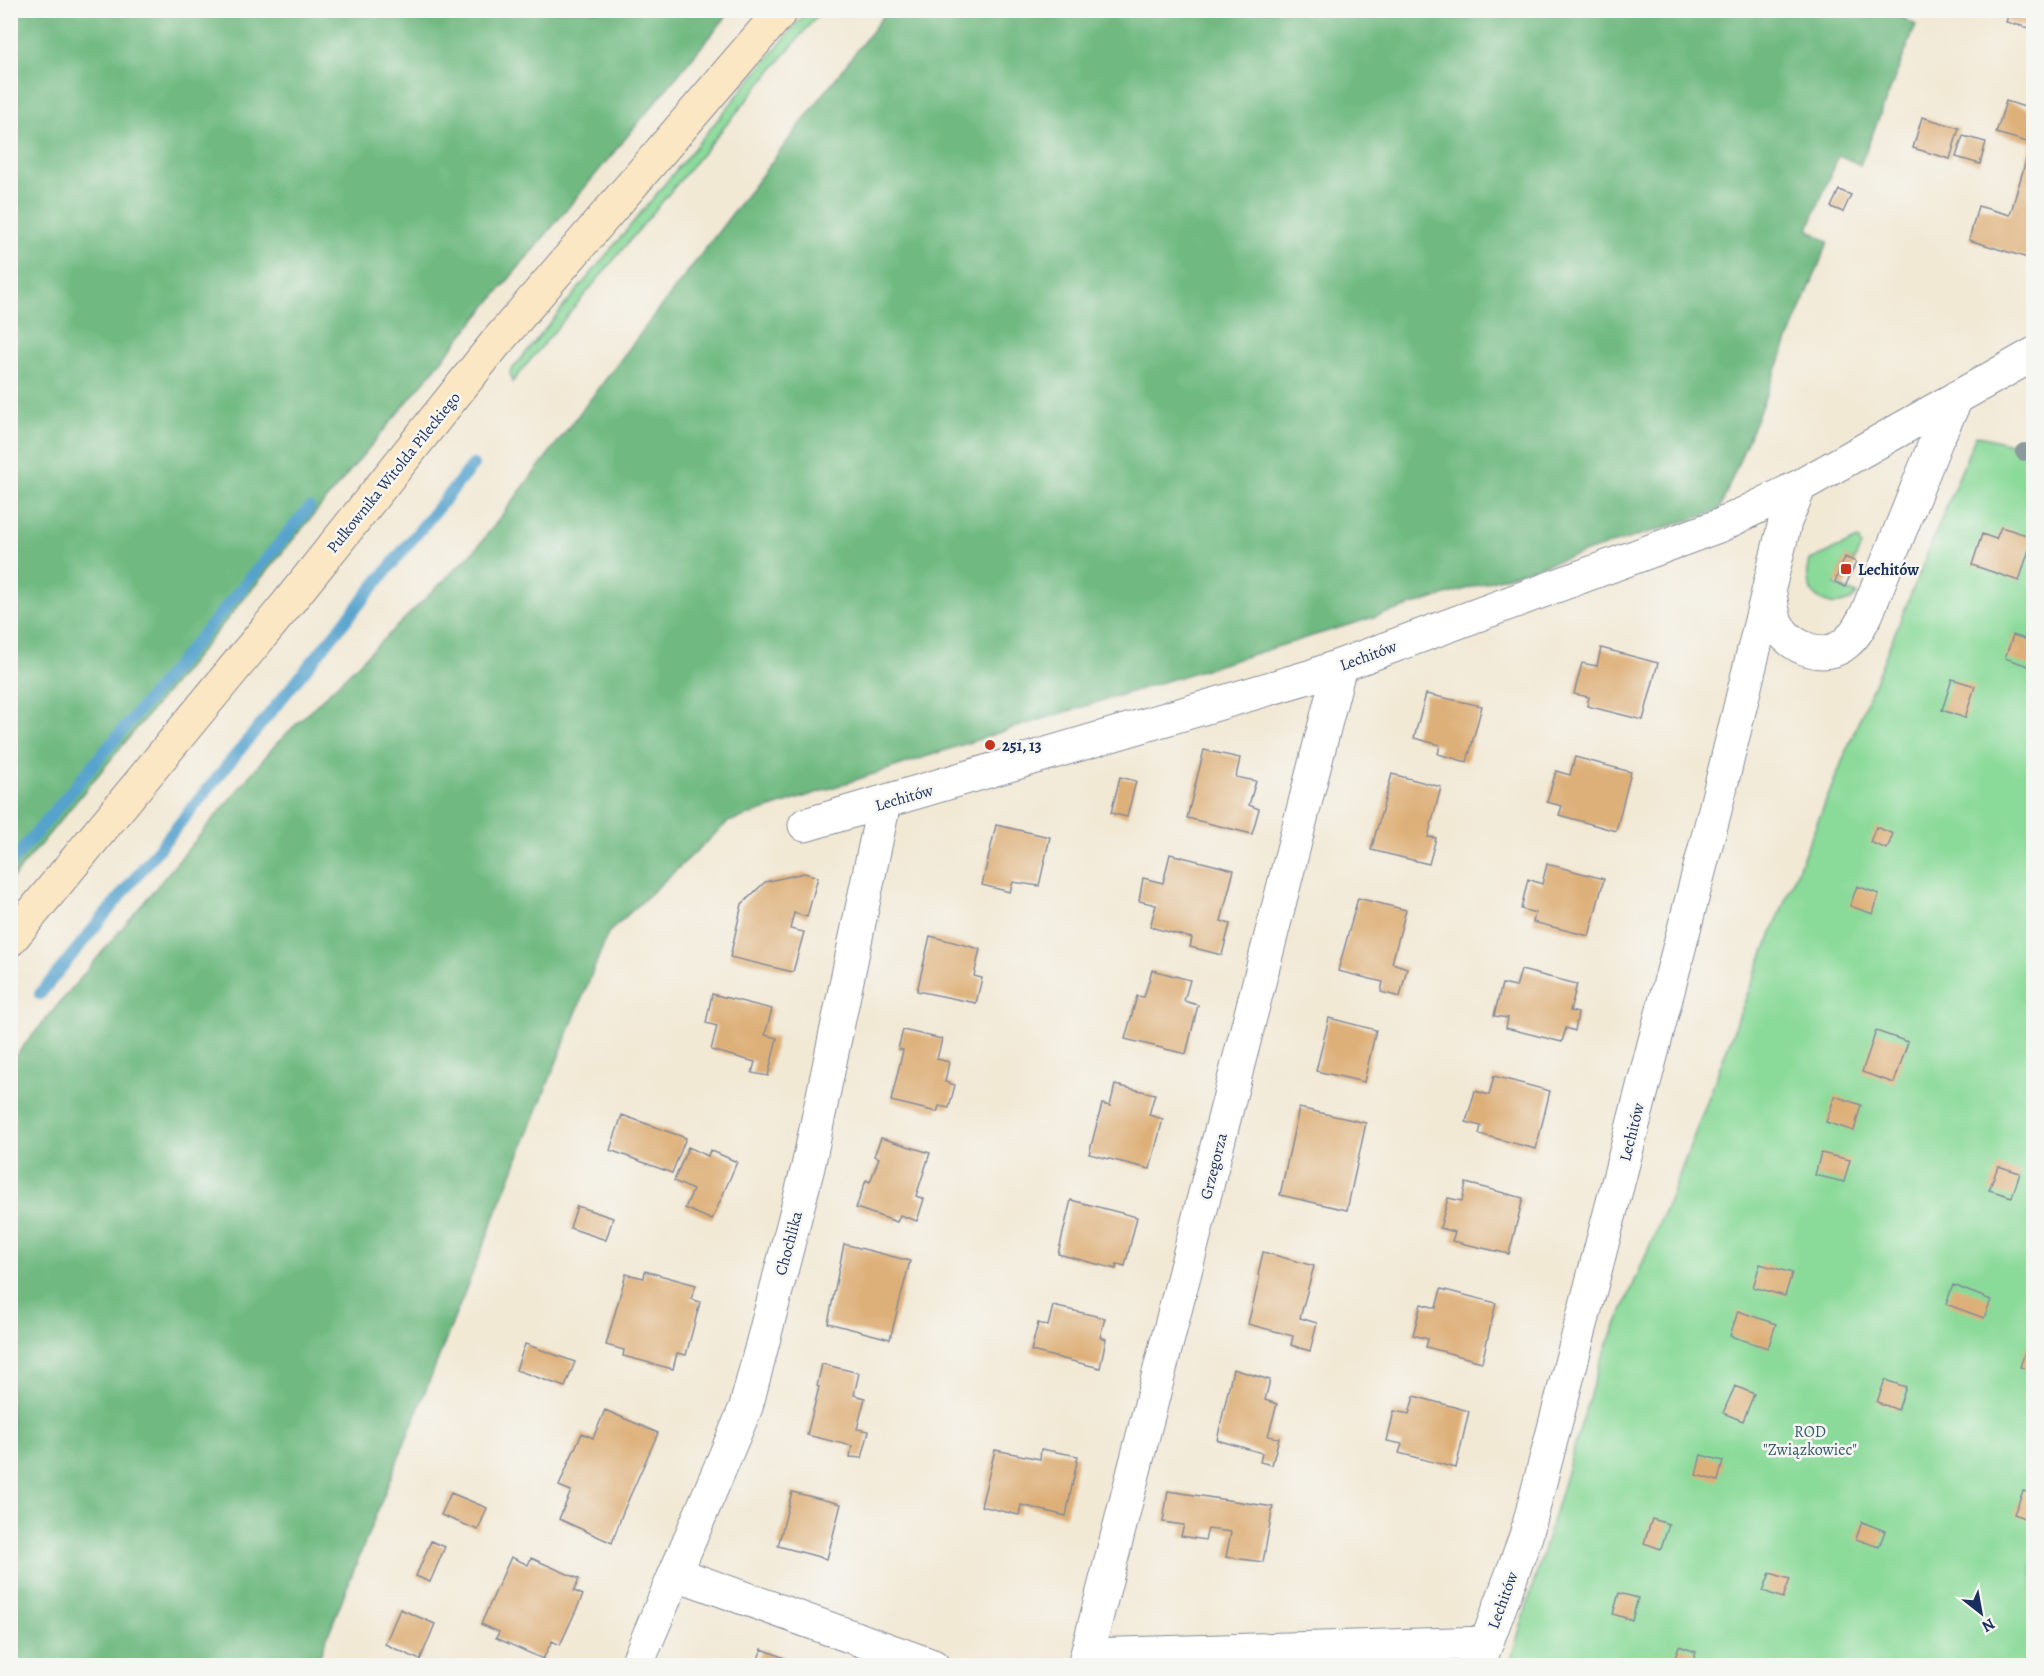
<svg xmlns="http://www.w3.org/2000/svg" width="2044" height="1676" font-family="Alegreya,serif">
	<style>
		.green { fill: #8ada99; stroke: #52847c; stroke-width: 1.5 }
		.forest { fill: #6fba81; stroke: #457470; stroke-width: 1.5 }
		.lines { fill: none; stroke-linecap: round; stroke-linejoin: round }
		.stream { stroke: #54a2cd; stroke-width: 12 }
		.building { fill: #deb079 }
		.street-casing { stroke: #868c9a; stroke-width: 35 }
		.secondary-casing { stroke: #868c9a; stroke-width: 35 }
		.street { stroke: #fff; stroke-width: 33 }
		.secondary { stroke: #fbe7c3; stroke-width: 33 }
		.tree { fill: #8b9a9c }
		.poi-dot { fill: #c8321e; stroke: #f6f6f2; stroke-width: 2 }
		.labels { text-anchor: middle; stroke-width: 5; stroke-linejoin: round; paint-order: stroke }
		.street-label { font-size: 16px; fill: #1b2f5e; stroke: #f6f6f2 }
		.poi-label { font-size: 16px; font-weight: bold; fill: #1b2f5e; stroke: #f6f6f2; text-anchor: start }
		.park-label { font-size: 16px; fill: #375a6d; stroke: #f6f6f2 }
	</style>
	<rect width="100%" height="100%" fill="#f6f6f2"/>
	<filter id="ink" filterUnits="userSpaceOnUse"><feTurbulence type="fractalNoise" baseFrequency=".0167" numOctaves="2"/><feDisplacementMap in="SourceGraphic" scale="12" xChannelSelector="R" yChannelSelector="G"/><feConvolveMatrix kernelMatrix="1 2 1 2 8 2 1 2 1" color-interpolation-filters="sRGB"/></filter>
	<filter id="wash" filterUnits="userSpaceOnUse"><feTurbulence type="fractalNoise" baseFrequency=".008" numOctaves="4" result="noise"/><feDisplacementMap in="SourceGraphic" scale="24" xChannelSelector="R" yChannelSelector="G"/><feGaussianBlur stdDeviation="1.35" result="paint"/><feColorMatrix in="noise" values="0 0 0 0 0 0 0 0 0 0 0 0 0 0 0 0 0 1.4 0 .05"/><feComposite in="paint" operator="in"/></filter>
	<g filter="url(#wash)">
		<rect width="100%" height="100%" fill="#f2e9d5"/>
		<!-- green -->
		<path class="green" d="M807,11H821L512,382L510,372Z
			M1976,435L2033,450V1665L1509,1666L1598,1368L1676,1184L1755,974Z
			M1858,539L1861,546L1854,561L1845,558L1835,585L1857,594C1844,611 1815,606 1809,585C1806,577 1808,568 1810,560Z"/>
		<!-- forest -->
		<path class="forest" d="M11,10L731,11L11,880L10,11Z
			M1888,10L1916,25L1860,165L1839,155L1808,229L1828,242L1719,511L1007,730L728,822L608,933L316,1665L11,1666V1061L276,744L476,549L887,11Z"/>
		<g class="lines">
			<!-- stream -->
			<path class="stream" d="M10,864L309,508
				M40,994L473,465"/>
		</g>
		<g id="blocks">
			<!-- building -->
			<path class="building" d="M2010,10H2034V29L2006,22Z
				M2006,101L2034,110V260L1969,240L1978,206L2010,215L2031,143L1996,133Z
				M1922,117L1959,128L1950,159L1913,148Z
				M1963,136L1986,142L1980,164L1956,157Z
				M1839,190L1851,195L1843,212L1831,207Z
				M2001,527L2033,537L2019,581L1972,565L1982,534L1996,539Z
				M1845,557L1856,562L1845,587L1835,582Z
				M2013,635L2034,642V668L2005,658Z
				M1601,648L1658,663L1643,720L1587,706L1589,697L1574,694L1582,663L1597,666Z
				M1952,679L1975,686L1965,718L1942,710Z
				M1426,694L1482,706L1467,762L1438,754L1440,745L1414,738Z
				M1204,750L1240,758L1236,777L1256,781L1249,805L1259,809L1252,834L1187,818Z
				M1575,757L1631,772L1616,831L1559,815L1562,806L1547,802L1556,771L1570,775Z
				M1392,774L1441,787L1428,837L1436,838L1429,864L1371,850Z
				M1120,777L1136,781L1127,817L1111,813Z
				M996,825L1050,837L1039,886L1013,882L1010,892L982,885Z
				M1876,827L1893,834L1887,849L1870,842Z
				M1170,854L1234,870L1221,921L1230,924L1222,955L1190,947L1192,938L1150,927L1156,905L1139,901L1143,878L1163,883Z
				M1547,864L1604,879L1589,936L1533,922L1535,913L1521,909L1528,879L1542,884Z
				M804,873L818,877L807,917L794,913L790,929L804,932L793,972L730,957L742,904L765,882Z
				M1857,886L1879,894L1873,914L1850,906Z
				M1358,898L1406,910L1392,963L1407,968L1400,997L1381,992L1383,982L1338,971Z
				M930,936L980,949L974,976L982,978L976,1003L917,991Z
				M1152,970L1190,980L1184,1001L1198,1005L1186,1054L1125,1039L1137,996L1144,997Z
				M1521,970L1577,984L1570,1011L1578,1013L1575,1031L1566,1028L1562,1042L1506,1028L1508,1018L1494,1016L1502,984L1516,987Z
				M712,994L772,1009L765,1035L777,1038L768,1076L752,1073L755,1062L711,1050L717,1026L706,1023Z
				M1329,1018L1376,1030L1364,1082L1316,1071Z
				M903,1030L942,1039L937,1059L949,1062L945,1082L955,1085L949,1108L939,1106L937,1112L891,1101L903,1050L898,1049Z
				M1876,1031L1908,1042L1894,1083L1862,1072Z
				M1494,1076L1550,1091L1536,1149L1479,1134L1481,1126L1466,1122L1475,1091L1489,1095Z
				M1115,1085L1155,1094L1149,1115L1163,1119L1150,1169L1089,1154L1102,1104L1110,1106Z
				M1835,1096L1861,1105L1854,1131L1826,1122Z
				M1299,1108L1366,1123L1347,1210L1280,1195Z
				M622,1115L686,1138L672,1173L610,1150Z
				M881,1138L930,1153L916,1196L924,1199L917,1221L900,1215L897,1222L856,1208L866,1180L870,1182L879,1158L874,1156Z
				M688,1147L708,1156L710,1150L737,1162L712,1220L685,1208L693,1190L674,1181Z
				M1821,1153L1850,1160L1844,1182L1815,1175Z
				M1998,1166L2020,1173L2012,1197L1989,1190Z
				M1466,1183L1523,1198L1509,1254L1452,1241L1455,1232L1440,1228L1448,1198L1462,1201Z
				M1071,1200L1137,1217L1125,1266L1117,1264L1116,1269L1058,1254Z
				M577,1206L613,1218L606,1240L570,1228Z
				M844,1244L910,1261L890,1339L828,1323Z
				M1263,1252L1314,1266L1300,1318L1317,1323L1310,1351L1291,1345L1293,1336L1248,1324L1260,1276L1258,1275Z
				M1760,1264L1792,1273L1785,1296L1753,1287Z
				M645,1271L696,1285L691,1299L700,1302L693,1329L686,1355L677,1353L673,1369L623,1356L624,1350L606,1345L626,1274L644,1278Z
				M1953,1285L1991,1300L1984,1318L1946,1304Z
				M1441,1289L1496,1303L1482,1362L1426,1347L1428,1339L1413,1335L1421,1304L1436,1308Z
				M1053,1306L1105,1318L1100,1337L1106,1339L1100,1368L1031,1351L1038,1323L1048,1326Z
				M1738,1311L1776,1324L1768,1348L1730,1336Z
				M2030,1337L2034,1338V1371L2020,1367Z
				M525,1344L575,1362L565,1387L516,1370Z
				M822,1364L859,1373L854,1395L865,1398L857,1429L869,1431L862,1458L850,1457L852,1446L807,1435L819,1387L817,1386Z
				M1233,1369L1270,1380L1265,1400L1277,1404L1268,1436L1279,1438L1272,1465L1260,1462L1262,1453L1217,1440Z
				M1885,1380L1906,1387L1898,1410L1877,1402Z
				M1735,1386L1754,1394L1743,1421L1723,1413Z
				M1414,1396L1469,1411L1456,1468L1399,1453L1402,1444L1387,1441L1394,1411L1409,1414Z
				M605,1410L658,1433L623,1512L612,1543L559,1519L571,1491L559,1486L570,1459L582,1433L593,1438Z
				M1041,1449L1078,1456L1066,1516L1021,1505L1019,1515L981,1506L995,1450L1040,1459Z
				M1701,1455L1723,1461L1718,1481L1696,1475Z
				M1168,1491L1273,1507L1263,1562L1226,1557L1231,1532L1208,1529L1205,1540L1181,1536L1184,1525L1163,1522Z
				M2023,1491L2034,1494V1522L2014,1514Z
				M792,1492L841,1504L827,1559L778,1546Z
				M451,1493L487,1508L478,1530L441,1515Z
				M1652,1519L1669,1524L1661,1549L1644,1543Z
				M1862,1522L1885,1531L1879,1547L1856,1539Z
				M431,1541L445,1547L430,1582L416,1576Z
				M511,1557L528,1565L531,1558L579,1579L574,1591L583,1595L560,1645L552,1641L543,1659L496,1638L499,1632L481,1624Z
				M1770,1573L1790,1579L1783,1598L1763,1591Z
				M1619,1593L1638,1598L1632,1620L1613,1614Z
				M400,1609L435,1624L420,1660L385,1644Z
				M1679,1646L1696,1652L1691,1666H1672Z
				M762,1649L802,1665V1666H755Z"/>
		</g>
	</g>
	<g filter="url(#ink)">
		<use href="#blocks" fill-opacity="0" stroke="#868c9a" stroke-width="1.5"/>
		<g class="lines">
			<!-- street casing -->
			<g class="street-casing">
				<path id="street" d="M1770,594C1772,604 1773,618 1778,626C1791,648 1825,662 1846,643C1856,635 1861,624 1867,613L1936,441L1957,397
					M805,825L1312,676L1721,525L1800,486L2034,354
					M677,1574L933,1666
					M1089,1655L1486,1643
					M636,1666L746,1407L808,1167L884,803
					M1084,1666L1340,666
					M1478,1666L1526,1536L1715,810L1785,522L1800,486"/>
			</g>
			<!-- secondary casing -->
			<g class="secondary-casing">
				<path id="secondary" d="M10,940L288,603L495,344L782,10"/>
			</g>
			<!-- street -->
			<use href="#street" class="street"/>
			<!-- secondary -->
			<use href="#secondary" class="secondary"/>
		</g>
		<!-- trees -->
		<circle class="tree" cx="2024" cy="452" r="9"/>
	</g>
	<!-- markers -->
	<g class="poi-dot">
		<rect x="1840" y="563" width="12" height="12" rx="3"/>
		<circle cx="990" cy="745" r="6"/>
	</g>
	<g class="labels">
		<!-- street labels -->
		<g class="street-label">
			<text transform="translate(393 472) rotate(-51)" y="6">Pułkownika Witolda Pileckiego</text>
			<text transform="translate(1368 655) rotate(-20)" y="6">Lechitów</text>
			<text transform="translate(904 797) rotate(-16)" y="6">Lechitów</text>
			<text transform="translate(1631 1132) rotate(-76)" y="6">Lechitów</text>
			<text transform="translate(1213 1166) rotate(-76)" y="6">Grzegorza</text>
			<text transform="translate(788 1243) rotate(-75)" y="6">Chochlika</text>
			<text transform="translate(1502 1600) rotate(-70)" y="6">Lechitów</text>
		</g>
		<!-- poi labels -->
		<g class="poi-label">
			<text x="1858" y="575">Lechitów</text>
			<text x="1002" y="751">251, 13</text>
		</g>
		<!-- park labels -->
		<g class="park-label">
			<text x="1810" y="1437">ROD<tspan x="1810" dy="18">"Związkowiec"</tspan></text>
		</g>
	</g>
	<!-- margin -->
	<rect width="2044" height="1676" fill="none" stroke="#f6f6f2" stroke-width="36"/>
	<!-- north arrow -->
	<g transform="translate(1981 1613) rotate(149)" stroke="#f6f6f2" stroke-width="4.5" paint-order="stroke">
	<path d="M0-4.5L10 22L0 15L-10 22Z" fill="#1b2f5e"/>
	<text y="-9" font-size="16" font-weight="bold" text-anchor="middle" fill="#1b2f5e">N</text>
	</g>
</svg>
